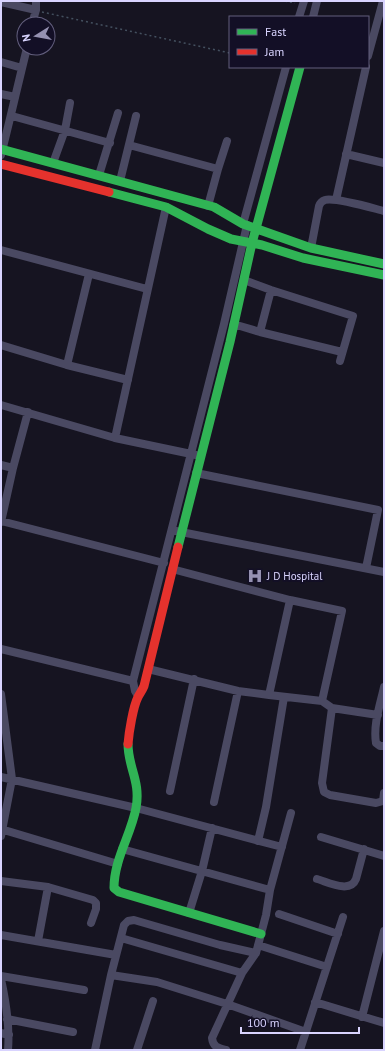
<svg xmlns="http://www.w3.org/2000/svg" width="385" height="1051" font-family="'PT Sans',sans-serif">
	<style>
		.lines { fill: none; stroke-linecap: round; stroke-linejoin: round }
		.path { stroke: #44505f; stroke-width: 1.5; stroke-dasharray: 2 3; stroke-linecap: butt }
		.street { stroke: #4a4962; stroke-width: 8 }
		.fast { stroke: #30b455; stroke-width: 9 }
		.jam { stroke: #e5322d; stroke-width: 9 }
		.labels { text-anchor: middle; stroke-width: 4; stroke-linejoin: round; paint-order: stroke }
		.poi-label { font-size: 11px; fill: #d9d4ff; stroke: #130f26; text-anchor: start }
	</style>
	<rect width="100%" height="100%" fill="#161421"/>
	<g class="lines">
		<!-- path -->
		<path class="path" d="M285,1L295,3
			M42,12L230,53"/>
		<!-- street -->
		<path class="street" d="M1,2L36,10
			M299,17L304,1
			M313,17L317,1
			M32,24L36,10V1
			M368,56L383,1
			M1,62L22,68
			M1,94L15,97
			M12,116L110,143
			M129,145L218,169
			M346,154L384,163
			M1,155C10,120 18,84 27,48
			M53,163L65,130L70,103
			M99,175L118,113
			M120,181L136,116
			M336,200L366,67
			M208,206L218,169L227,141
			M243,224L286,67
			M311,248L319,206C320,203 322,201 325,200C335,197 372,208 384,211
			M1,250L147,289
			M244,280L271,290L353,316L340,361
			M233,326H240L260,332L342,352
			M260,332L271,290
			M1,345L67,365L128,380
			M67,365L89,274
			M1,405L115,438L196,455
			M115,438L166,207
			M1,465L13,468
			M196,473L378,510L366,568
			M1,521L164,563
			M1,522L13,468L28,412
			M176,531L384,572
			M172,569L290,600L342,611L322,701
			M1,649L133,681
			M148,669L238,691L269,695L322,701L332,708L378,715
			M384,687C380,705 373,725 376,743L380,746H384
			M1,694L12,779L1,836
			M269,695L290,600
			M138,696L135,691L133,681L224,324L247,225
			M332,708L322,783L324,792L330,795L376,803L383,801L384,793
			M1,777L136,808L282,847
			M170,791L194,679
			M214,802L238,691
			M1,829L118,864
			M321,837L384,856
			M258,841L266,807L284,697
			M122,849L270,890
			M317,879C328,882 350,894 356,879L364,849
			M1,881L48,887L93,900L96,903V909L91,923
			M189,913L202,871L212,828
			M279,914L338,934
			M1,935L116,955
			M121,938L242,973
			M38,941L48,887
			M258,945L327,967
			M111,975L157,982L227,1004L306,1032
			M1,976L84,990
			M1,979C6,1002 10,1026 8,1050
			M315,1002L384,1023
			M362,1017L384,931
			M7,1019L73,1032
			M1,1033L9,1035
			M95,1050L111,975L124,925L128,921L134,920L220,945L256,953
			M137,1050L153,1001
			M226,1050C218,1048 213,1047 212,1038L242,973L256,953L266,915L270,890L291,813
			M300,1050L343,917"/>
		<!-- fast -->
		<path class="fast" d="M1,149L214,207L243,224L311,248L384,264
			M109,192L166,207L208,229L231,239L262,245L303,258L384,275
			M178,547L230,342L252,243L300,67
			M128,744C128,768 141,781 136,808C131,835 114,859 114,888L119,892L261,934"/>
		<!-- jam -->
		<path class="jam" d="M1,164L109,192
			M128,744C129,732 133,707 138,697C140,693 142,691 144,686L178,547"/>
	</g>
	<!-- icons -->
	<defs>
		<g id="hospital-bare" transform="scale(1.2)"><path d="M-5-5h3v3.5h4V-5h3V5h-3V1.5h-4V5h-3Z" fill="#9591b1" stroke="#130f26" stroke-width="2.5" paint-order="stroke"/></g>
	</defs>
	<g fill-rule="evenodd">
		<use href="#hospital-bare" x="255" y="576"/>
	</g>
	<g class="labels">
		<!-- poi labels -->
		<g class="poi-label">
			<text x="267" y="580">J D Hospital</text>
		</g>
	</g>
	<!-- border -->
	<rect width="385" height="1051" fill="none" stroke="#d9d4ff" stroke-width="4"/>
	<!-- legend -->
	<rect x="229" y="16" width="140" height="52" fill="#130f26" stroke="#625e7d"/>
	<rect x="237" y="29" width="20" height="6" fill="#30b455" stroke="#625e7d"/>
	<text x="265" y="36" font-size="12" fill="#d9d4ff">Fast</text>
	<rect x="237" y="49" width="20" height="6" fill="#e5322d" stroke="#625e7d"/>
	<text x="265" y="56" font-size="12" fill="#d9d4ff">Jam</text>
	<!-- north arrow -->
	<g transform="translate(36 36) rotate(259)"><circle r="19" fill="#130f26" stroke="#625e7d"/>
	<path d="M0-3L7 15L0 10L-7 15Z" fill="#9591b1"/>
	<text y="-6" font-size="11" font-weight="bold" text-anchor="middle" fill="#d9d4ff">N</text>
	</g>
	<!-- scale -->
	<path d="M241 1027v6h118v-6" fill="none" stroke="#d9d4ff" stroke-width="2"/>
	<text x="247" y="1027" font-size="12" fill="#d9d4ff" stroke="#130f26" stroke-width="3" paint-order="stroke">100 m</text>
</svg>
